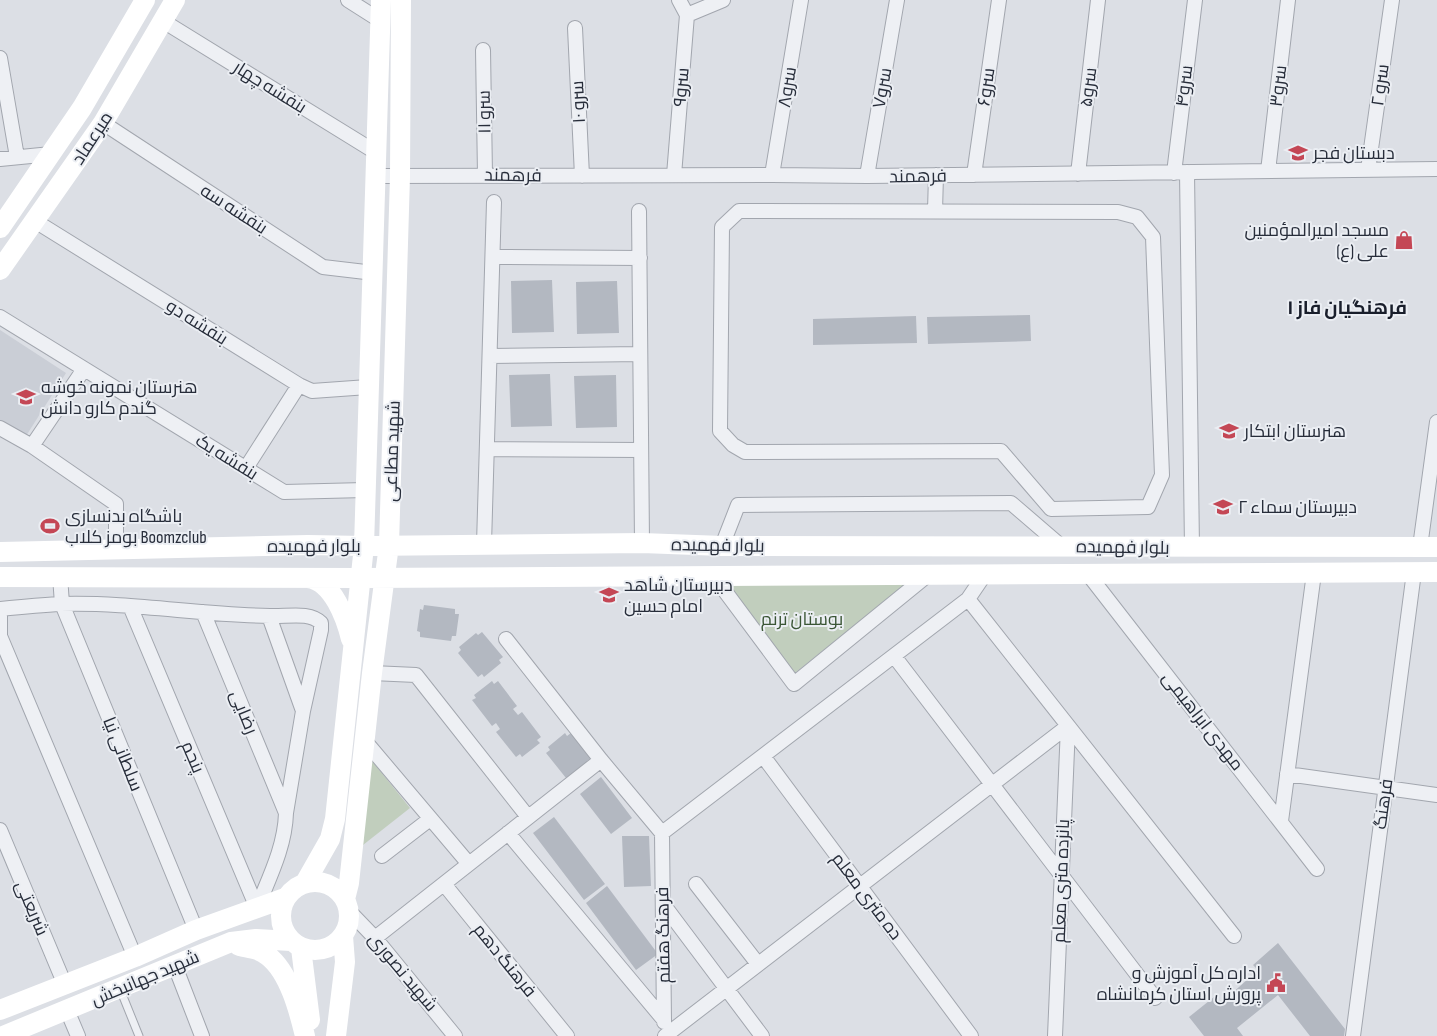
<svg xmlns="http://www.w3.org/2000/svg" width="1437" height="1036" font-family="'Sofia Sans Condensed',Cairo,sans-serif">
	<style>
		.built { fill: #caced6 }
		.green { fill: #c1cebd }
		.building { fill: #b3b8c1 }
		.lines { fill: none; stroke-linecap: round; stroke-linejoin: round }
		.lane-casing { stroke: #a2a6ae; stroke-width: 9 }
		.street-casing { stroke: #a2a6ae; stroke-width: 16 }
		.lane { stroke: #eef0f4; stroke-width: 7 }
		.street { stroke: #eef0f4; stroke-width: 14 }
		.secondary { stroke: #fff; stroke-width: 20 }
		.labels { text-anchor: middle; stroke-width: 4; stroke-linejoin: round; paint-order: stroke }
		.street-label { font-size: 18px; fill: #272d3a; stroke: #ebeef3 }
		.poi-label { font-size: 18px; fill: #272d3a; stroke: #ebeef3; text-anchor: start }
		.park-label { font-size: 18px; fill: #3a5535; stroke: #ebeef3 }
		.neighbourhood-label { font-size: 19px; font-weight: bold; fill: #191e2b; stroke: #ebeef3 }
	</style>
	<rect width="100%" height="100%" fill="#dcdfe5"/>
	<!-- built -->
	<path class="built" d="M0,330L66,373L26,436L0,420Z"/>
	<!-- green -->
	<path class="green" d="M911,580L795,673L725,582Z
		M368,756L410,808L363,845Z"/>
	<!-- building -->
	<path class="building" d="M552,280L554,332L512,333L511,281Z
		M617,281L619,333L577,334L576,282Z
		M1030,315L1031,341L928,344L927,317Z
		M916,316L917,343L813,345V319Z
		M550,374L552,426L511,427L509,375Z
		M616,375L617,427L576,428L574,376Z
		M424,605L455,609V614H459L456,636H452L451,641L420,637V632L417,631L420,609L423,610Z
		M482,632L503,657L499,660L501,663L484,677L482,674L478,677L458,653L461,650L459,647L476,633L478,635Z
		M492,681L494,684L498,681L517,706L513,709L518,715L522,712L541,737L537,740L540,743L522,757L520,754L516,757L496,732L500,729L496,723L492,726L472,700L476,698L474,695Z
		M565,733L567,736L571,733L591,758L587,761L590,764L572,778L570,775L566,778L546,753L550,750L548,747Z
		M601,777L632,818L611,834L580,794Z
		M554,817L605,884L584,900L533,833Z
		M622,836H649L651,886L624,887Z
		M607,886L658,954L636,970L586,903Z
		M1278,943L1345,1029L1344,1036H1310L1278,995L1237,1028L1243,1036H1204L1189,1017L1214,997L1220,1004L1258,970L1253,965Z"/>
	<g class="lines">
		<!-- lane casing -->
		<g class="lane-casing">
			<path id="lane" d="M120,989L139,1036"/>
		</g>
		<!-- street casing -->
		<g class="street-casing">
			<path id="street" d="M348,0L381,21
				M687,15L723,0
				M163,21L377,153
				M575,28L582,176
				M483,50L485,175
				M0,58L17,157
				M103,123L323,267L374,273
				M0,159L51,154
				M1368,170L1392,0
				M1268,171L1288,0
				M1187,172L1192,548
				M1174,173L1195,0
				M1078,174L1098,0
				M674,175L687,15L679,0
				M772,175L801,0
				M974,175L999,0
				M376,176L772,175L867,176L1437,169
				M867,176L897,0
				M639,211L642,543
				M739,211L1118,212L1137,217L1153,237L1162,475L1148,507L1051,509L1001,451L745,452L733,445L720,431L722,227Z
				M935,211L936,175
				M35,221L299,385L312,391L368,387
				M493,257L640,258
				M0,317L284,492L365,490
				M490,356L640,354
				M0,428L32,446L84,369
				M32,446L116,504V549
				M487,449L641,450
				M246,468L299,385
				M484,544L494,202
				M722,546L738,505L1011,503L1061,546
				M1420,547L1437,422
				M1088,574L1317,869
				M713,575L794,684L929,574
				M60,576L62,604L196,930
				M968,599L1234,936
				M130,606L257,908
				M0,609C20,607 41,605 61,604C131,602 201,615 270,616C286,617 310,611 321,623V630L303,711L286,813C285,847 269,878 257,908
				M0,611V636L135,957
				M203,612L286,813
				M269,616L303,711
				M506,639L601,760L662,833
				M894,656L1155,998
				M372,673L416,675L528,817
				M365,741L469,864
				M763,756L971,1036
				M1287,774L1437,795
				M1281,821L1314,573
				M0,830L65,985
				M508,833L664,1020
				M662,833L968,599L985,574
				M662,833L664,1022
				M382,856L430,819
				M444,884L567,1036
				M696,884L758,964
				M663,904L762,1036
				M349,911L375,938L455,1036
				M375,938L601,760
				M175,966L202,1036
				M67,1010L78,1036
				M665,1036L1068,726
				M1055,1036L1068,726
				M1353,1036L1414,572"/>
		</g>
		<!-- lane -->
		<use href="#lane" class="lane"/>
		<!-- street -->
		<use href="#street" class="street"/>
		<!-- secondary -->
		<path class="secondary" d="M0,228L82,108L145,0
			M0,270L103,123L175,0
			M0,552L308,545L364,546L642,543L722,546L1437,547
			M0,577L361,578L1437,572
			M308,578C333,581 346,619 351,639
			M281 916a34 34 0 1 1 68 0a34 34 0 1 1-68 0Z
			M305,883L330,839L335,819L364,546L381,0
			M345,899L349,883L372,673L389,545L400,176L401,0
			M239,946C250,948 259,949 268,956C289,972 299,1011 305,1036
			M301,948L310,1020
			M0,1010L135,957L196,930L285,898
			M3,1036L231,942L256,939L291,941
			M336,1036L345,962L343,936"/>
	</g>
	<!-- icons -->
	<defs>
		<g id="school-bare" transform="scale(1.5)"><path d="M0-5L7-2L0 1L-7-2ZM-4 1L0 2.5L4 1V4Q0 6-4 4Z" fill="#c44755" stroke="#ebeef3" stroke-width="2.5" paint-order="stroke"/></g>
		<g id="shop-bare" transform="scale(1.5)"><path d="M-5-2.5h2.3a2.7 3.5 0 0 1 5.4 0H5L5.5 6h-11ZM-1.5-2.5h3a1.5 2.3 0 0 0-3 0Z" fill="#c44755" stroke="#ebeef3" stroke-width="2.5" paint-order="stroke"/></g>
		<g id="stadium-bare" transform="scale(1.5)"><path d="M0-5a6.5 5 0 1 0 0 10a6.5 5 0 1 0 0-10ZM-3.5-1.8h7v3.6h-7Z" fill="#c44755" stroke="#ebeef3" stroke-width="2.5" paint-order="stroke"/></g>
		<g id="civic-bare" transform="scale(1.5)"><path d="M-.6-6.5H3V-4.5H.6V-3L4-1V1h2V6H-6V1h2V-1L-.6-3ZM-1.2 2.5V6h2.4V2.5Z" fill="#c44755" stroke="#ebeef3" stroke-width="2.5" paint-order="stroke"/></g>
	</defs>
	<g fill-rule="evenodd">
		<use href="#school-bare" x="1298" y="153"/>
		<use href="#shop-bare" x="1404" y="240"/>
		<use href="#school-bare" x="26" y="397"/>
		<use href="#school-bare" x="1229" y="431"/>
		<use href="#school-bare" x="1223" y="507"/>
		<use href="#stadium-bare" x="50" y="526"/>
		<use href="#school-bare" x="609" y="595"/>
		<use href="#civic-bare" x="1276" y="983"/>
	</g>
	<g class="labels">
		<!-- street labels -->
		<g class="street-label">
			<text transform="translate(1380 85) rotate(-82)" y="6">سرو ۲</text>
			<text transform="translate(1184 86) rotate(-83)" y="6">سرو۴</text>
			<text transform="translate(1278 86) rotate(-83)" y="6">سرو۳</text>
			<text transform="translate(270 87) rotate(32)" y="6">بنفشه چهار</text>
			<text transform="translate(681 87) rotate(-85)" y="6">سرو۹</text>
			<text transform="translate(787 87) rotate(-81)" y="6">سرو۸</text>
			<text transform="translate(986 87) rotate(-82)" y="6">سرو۶</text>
			<text transform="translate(1088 87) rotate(-83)" y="6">سرو۵</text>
			<text transform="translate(882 88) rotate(-80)" y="6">سرو۷</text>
			<text transform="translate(578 102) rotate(-93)" y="6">سرو ۱۰</text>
			<text transform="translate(484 112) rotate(-91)" y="6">۱۱ سرو</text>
			<text transform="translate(92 138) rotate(-57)" y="6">میرعماد</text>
			<text transform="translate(513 175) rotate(1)" y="6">فرهمند</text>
			<text transform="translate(918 176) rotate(-1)" y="6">فرهمند</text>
			<text transform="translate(234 209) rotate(33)" y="6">بنفشه سه</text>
			<text transform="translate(197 322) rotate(32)" y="6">بنفشه دو</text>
			<text transform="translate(392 451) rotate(-88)" y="6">شهید مطاعی</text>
			<text transform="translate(227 457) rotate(32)" y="6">بنفشه یک</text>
			<text transform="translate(718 545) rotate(1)" y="6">بلوار فهمیده</text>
			<text x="314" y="552">بلوار فهمیده</text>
			<text transform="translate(1123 547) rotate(1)" y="6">بلوار فهمیده</text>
			<text transform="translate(244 712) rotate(68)" y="6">رضایی</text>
			<text transform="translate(1203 721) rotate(52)" y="6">مهدی ابراهیمی</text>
			<text transform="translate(123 754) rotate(68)" y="6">سلطانی نیا</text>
			<text transform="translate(193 757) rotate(67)" y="6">پنجم</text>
			<text transform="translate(1383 804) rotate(-82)" y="6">فرهنگ</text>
			<text transform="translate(1061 881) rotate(-88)" y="6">پانزده متری معلم</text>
			<text transform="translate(867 896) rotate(53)" y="6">ده متری معلم</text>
			<text transform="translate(32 908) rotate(67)" y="6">شریعتی</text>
			<text transform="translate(663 935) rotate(-91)" y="6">فرهنگ هفتم</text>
			<text transform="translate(505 960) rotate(51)" y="6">فرهنگ دهم</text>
			<text transform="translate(403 972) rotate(50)" y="6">شهید نصوری</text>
			<text transform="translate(145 978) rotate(-23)" y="6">شهید جهانبخش</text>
		</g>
		<!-- poi labels -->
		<g class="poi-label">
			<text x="1313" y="159">دبستان فجر</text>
			<text x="1389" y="236" text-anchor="end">مسجد امیرالمؤمنین<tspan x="1389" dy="21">علی (ع)</tspan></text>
			<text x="41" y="393">هنرستان نمونه خوشه<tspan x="41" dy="21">گندم کارو دانش</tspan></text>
			<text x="1244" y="437">هنرستان ابتکار</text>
			<text x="1238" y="513">دبیرستان سماء ٢</text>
			<text x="65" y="522">باشگاه بدنسازی<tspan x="65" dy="21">بومز کلاب Boomzclub</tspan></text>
			<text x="624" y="591">دبیرستان شاهد<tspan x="624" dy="21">امام حسین</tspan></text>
			<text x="1261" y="979" text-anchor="end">اداره کل آموزش و<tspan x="1261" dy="21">پرورش استان کرمانشاه</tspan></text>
		</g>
		<!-- park labels -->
		<g class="park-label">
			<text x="802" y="625">بوستان ترنم</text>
		</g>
		<!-- neighbourhood labels -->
		<g class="neighbourhood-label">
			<text x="1347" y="314">فرهنگیان فاز ۱</text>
		</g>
	</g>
</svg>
